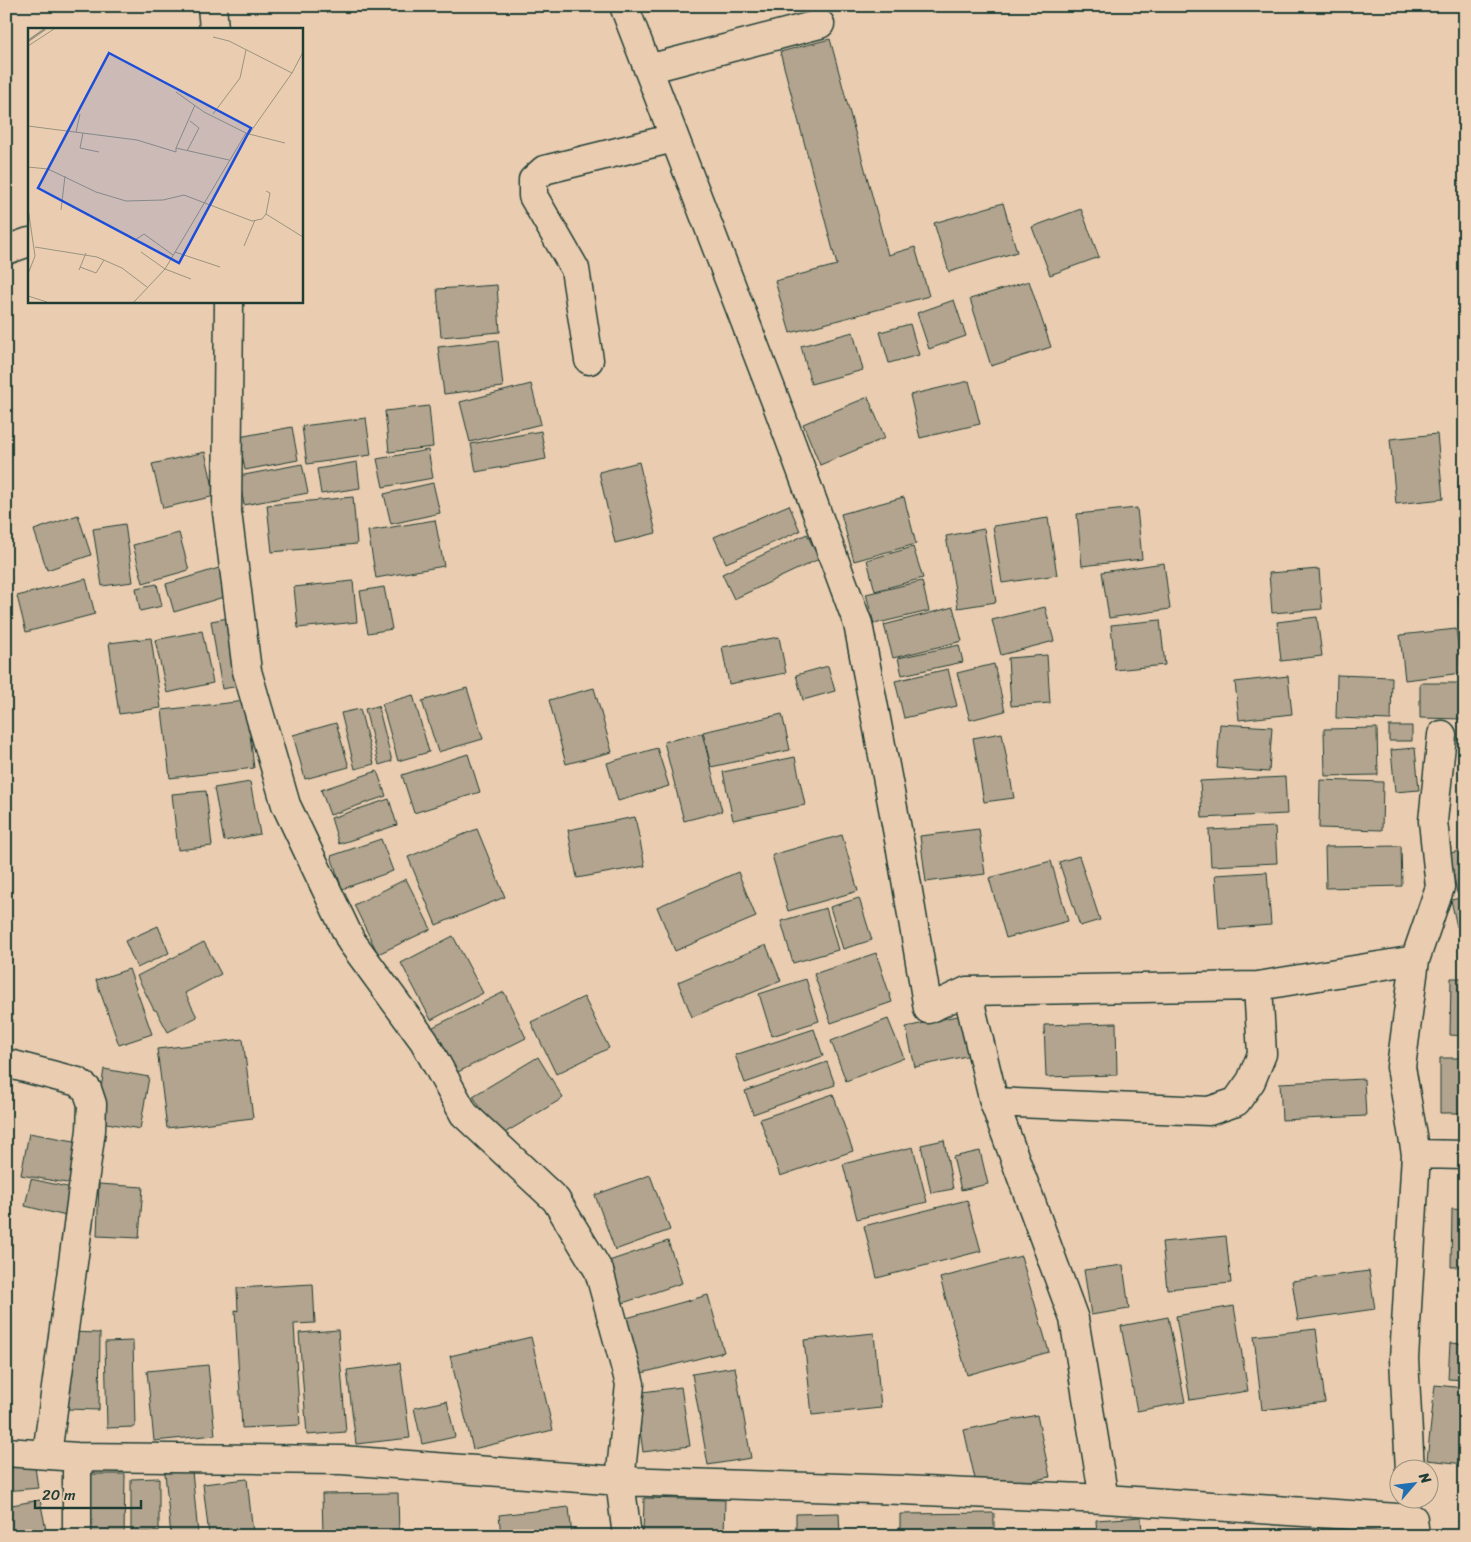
<svg xmlns="http://www.w3.org/2000/svg" width="1471" height="1542" font-family="Sriracha,sans-serif">
	<style>
		.building { fill: #b2a48e; stroke: #1f3d34 }
		.lines { fill: none; stroke-linecap: round; stroke-linejoin: round }
		.minor-casing { stroke: #1f3d34; stroke-width: 31 }
		.minor { stroke: #eacdb1; stroke-width: 28 }
		.inset-river { fill: none; stroke: #999480; stroke-width: 2.5 }
		.inset-road { fill: none; stroke: #99937f; stroke-width: 1 }
		.view { fill: #1d4ed8; fill-opacity: 0.15; stroke: #1d4ed8; stroke-width: 2.5 }
		.inset-edge { fill: none; stroke: #1f3d34; stroke-width: 2.5 }
	</style>
	<rect width="100%" height="100%" fill="#eacdb1"/>
	<filter id="ink" filterUnits="userSpaceOnUse"><feTurbulence type="fractalNoise" baseFrequency=".02" numOctaves="2"/><feDisplacementMap in="SourceGraphic" scale="10" xChannelSelector="R" yChannelSelector="G"/><feConvolveMatrix kernelMatrix="1 2 1 2 8 2 1 2 1" color-interpolation-filters="sRGB"/></filter>
	<g filter="url(#ink)">
		<!-- building -->
		<path class="building" d="M830,39L888,255L915,247L929,296L790,333L775,281L837,265L780,52Z
			M1003,203L1017,252L949,272L934,223Z
			M1081,209L1099,257L1050,275L1032,227Z
			M1029,281L1051,347L991,366L970,299Z
			M497,285L500,332L441,337L437,289Z
			M954,300L966,336L929,349L917,313Z
			M910,324L919,355L889,363L880,332Z
			M853,332L863,370L811,384L801,346Z
			M498,340L503,387L444,394L438,347Z
			M969,381L980,424L920,438L910,395Z
			M531,384L541,424L470,442L460,402Z
			M868,397L885,438L820,465L803,424Z
			M429,406L433,447L389,452L385,411Z
			M366,418L371,455L307,464L302,426Z
			M292,427L298,460L245,470L239,437Z
			M541,431L546,459L476,472L471,444Z
			M1437,434L1443,499L1396,504L1390,439Z
			M428,450L433,478L383,487L377,459Z
			M205,452L215,496L163,508L152,464Z
			M357,462L360,488L321,494L317,469Z
			M639,462L656,533L615,543L599,472Z
			M302,464L308,493L244,505L239,476Z
			M1459,479L1465,480V525L1458,524Z
			M433,483L440,513L391,524L384,494Z
			M353,497L357,544L272,552L267,505Z
			M904,497L916,544L854,561L841,514Z
			M789,505L800,531L726,563L714,537Z
			M1137,508L1142,559L1082,566L1077,514Z
			M78,515L91,555L47,570L34,530Z
			M1048,518L1057,575L1002,583L993,526Z
			M435,520L444,566L376,578L368,531Z
			M125,524L133,582L102,586L93,529Z
			M984,529L996,602L958,608L946,536Z
			M179,533L189,570L143,583L133,545Z
			M807,534L819,559L734,599L722,574Z
			M913,547L923,578L875,591L867,560Z
			M1164,563L1170,609L1109,618L1102,572Z
			M219,568L227,596L174,612L166,584Z
			M1319,569L1322,609L1272,613L1269,573Z
			M86,579L95,614L26,632L17,596Z
			M353,581L357,622L298,628L294,587Z
			M922,581L929,611L874,624L866,594Z
			M157,584L162,606L140,611L136,588Z
			M384,587L392,629L368,633L360,591Z
			M1458,594H1465V629H1461Z
			M953,607L962,641L893,658L884,625Z
			M1045,607L1054,641L1001,655L992,620Z
			M1317,617L1322,656L1281,661L1277,622Z
			M228,618L239,686L222,689L211,621Z
			M1160,620L1165,665L1115,670L1111,625Z
			M1456,629L1462,673L1405,680L1400,635Z
			M202,631L213,683L167,693L155,640Z
			M779,637L786,673L729,684L722,647Z
			M151,638L161,708L119,714L109,643Z
			M959,645L963,662L902,675L898,658Z
			M1047,655L1050,703L1011,706L1008,658Z
			M994,664L1005,711L970,720L957,673Z
			M828,666L835,691L803,700L796,675Z
			M948,669L957,706L904,718L895,681Z
			M1337,675L1392,677L1391,720L1336,718Z
			M1288,676L1292,714L1239,720L1235,682Z
			M1420,683H1462V719L1420,718Z
			M467,688L483,739L438,752L422,701Z
			M594,688L612,752L566,764L549,700Z
			M413,695L429,752L398,761L382,704Z
			M246,701L254,768L170,778L162,710Z
			M378,706L392,761L379,765L365,709Z
			M360,709L374,764L355,769L341,713Z
			M782,714L790,750L711,767L703,732Z
			M336,723L349,767L305,779L293,735Z
			M1220,724L1272,727L1269,772L1217,768Z
			M1389,726H1412V741H1389Z
			M1377,728L1378,775L1325,776L1324,729Z
			M702,733L722,811L684,821L664,742Z
			M1002,733L1014,798L984,802L973,738Z
			M657,748L669,786L618,801L607,763Z
			M1415,748L1419,790L1395,792L1391,750Z
			M468,754L480,792L414,813L402,775Z
			M795,757L805,805L733,820L723,772Z
			M377,771L386,796L330,815L321,790Z
			M1285,777L1287,814L1202,818L1200,781Z
			M1320,780L1383,782L1382,830L1319,828Z
			M250,782L260,834L224,841L214,788Z
			M206,791L212,846L178,850L172,794Z
			M389,799L397,825L339,844L331,818Z
			M635,817L645,866L577,878L568,830Z
			M1275,827L1277,863L1211,866L1209,830Z
			M477,829L505,897L436,925L408,857Z
			M979,829L985,874L926,882L920,836Z
			M842,835L858,891L788,911L772,855Z
			M381,839L393,871L342,889L331,856Z
			M1401,846L1402,886L1326,888L1325,847Z
			M1465,850V891L1457,893L1450,853Z
			M1079,856L1100,920L1080,926L1059,862Z
			M1051,861L1068,921L1006,938L989,878Z
			M738,872L756,917L675,951L657,907Z
			M1267,872L1271,925L1219,929L1215,875Z
			M406,879L431,929L378,954L354,905Z
			M1465,897V926L1457,927L1451,900Z
			M859,898L872,940L843,949L830,907Z
			M826,908L838,950L793,963L781,921Z
			M158,926L169,953L137,968L125,941Z
			M453,936L483,993L431,1020L401,963Z
			M204,942L221,974L185,993L197,1017L168,1032L156,1010H154L137,976Z
			M766,945L781,981L692,1017L678,982Z
			M876,953L892,1002L831,1023L814,974Z
			M129,969L152,1034L119,1045L96,980Z
			M1451,978H1465V1036L1450,1035Z
			M806,979L819,1021L772,1036L759,994Z
			M504,992L526,1038L454,1074L431,1028Z
			M584,997L609,1048L556,1074L531,1022Z
			M962,1015L971,1055L915,1067L906,1027Z
			M888,1019L904,1058L846,1081L831,1041Z
			M1116,1023L1117,1075L1046,1077L1044,1025Z
			M814,1029L823,1056L745,1083L735,1055Z
			M243,1039L253,1118L167,1128L157,1049Z
			M538,1057L563,1098L498,1137L473,1096Z
			M1440,1058H1465V1113H1440Z
			M827,1062L835,1085L753,1114L745,1091Z
			M104,1069L149,1077L140,1129L96,1121Z
			M1364,1079L1366,1116L1282,1120L1280,1083Z
			M833,1094L853,1151L780,1176L760,1119Z
			M29,1133L80,1142L72,1184L21,1175Z
			M944,1140L953,1189L931,1193L921,1145Z
			M913,1147L927,1202L857,1219L843,1164Z
			M980,1151L988,1184L961,1190L953,1157Z
			M650,1175L670,1230L615,1250L595,1195Z
			M31,1179L76,1189L70,1217L25,1206Z
			M99,1184L143,1187L139,1238L97,1236Z
			M967,1200L981,1251L877,1278L864,1226Z
			M1452,1209L1465,1210V1267H1451Z
			M1226,1236L1231,1283L1167,1289L1162,1242Z
			M668,1241L682,1283L617,1305L603,1263Z
			M1021,1256L1049,1352L967,1375L940,1278Z
			M1123,1265L1129,1309L1091,1315L1084,1270Z
			M1369,1271L1375,1309L1298,1320L1292,1281Z
			M313,1284L315,1323L294,1324L300,1425L242,1428L235,1310L238,1311L237,1288Z
			M708,1295L724,1352L638,1374L623,1319Z
			M1234,1306L1248,1391L1190,1400L1176,1316Z
			M1168,1317L1185,1402L1137,1411L1121,1326Z
			M1316,1329L1325,1402L1262,1410L1254,1336Z
			M338,1330L346,1432L307,1435L299,1333Z
			M68,1332L100,1333L99,1410L67,1409Z
			M874,1333L881,1408L812,1415L804,1340Z
			M531,1337L553,1430L473,1449L450,1356Z
			M133,1341L135,1427L107,1428L105,1342Z
			M1450,1343L1465,1344V1380L1448,1379Z
			M400,1363L410,1438L356,1444L347,1370Z
			M208,1365L215,1435L154,1441L147,1371Z
			M735,1367L751,1458L708,1465L692,1374Z
			M1435,1385L1465,1388V1464L1427,1460Z
			M681,1387L690,1446L643,1452L635,1393Z
			M447,1401L455,1437L422,1444L414,1408Z
			M1037,1415L1050,1477L978,1492L964,1430Z
			M34,1460L38,1488L6,1491V1463Z
			M192,1471L198,1534L171,1536L165,1473Z
			M91,1474H125L124,1536H90Z
			M159,1478V1532H131V1479Z
			M247,1479L253,1533L230,1536H209L203,1484Z
			M398,1493L399,1536H323L322,1494Z
			M644,1498L725,1500L724,1536H643Z
			M40,1500L46,1530L17,1536H6V1506Z
			M569,1507L572,1536H501L499,1515Z
			M839,1513L840,1536H796V1514Z
			M994,1513V1536H900V1514Z
			M1141,1517L1142,1536H1097L1096,1520Z"/>
		<g class="lines">
			<!-- minor casing -->
			<g class="minor-casing">
				<path id="minor" d="M212,6L214,29
					M624,6L776,402L858,624L901,850L928,1009L967,991L994,1102L1074,1319L1104,1499
					M648,69L820,24
					M6,250L29,242
					M229,301L227,512L247,671L286,805L351,941L424,1041L464,1114L556,1200L599,1271L630,1384L620,1481L627,1536
					M589,360L575,269L533,196V180L544,170L674,138
					M967,991L1258,986L1415,960
					M6,1063L78,1082L87,1089L92,1104L91,1130L47,1454
					M994,1102L1209,1111L1236,1102L1251,1081L1262,1054L1258,986
					M1416,1154L1465,1155
					M6,1452L77,1457L342,1460L620,1481L903,1490L1104,1499L1413,1519L1415,1536
					M77,1457V1536
					M1410,1470L1404,1359L1416,1154L1401,1067L1415,960L1440,887L1433,821L1442,735"/>
			</g>
			<!-- minor -->
			<use href="#minor" class="minor"/>
		</g>
	</g>
	<!-- overview -->
	<g transform="translate(28 28)">
		<rect width="275" height="275" fill="#eacdb1"/>
		<path class="inset-river" d="M0,13L17,1"/>
		<path class="inset-road" d="M185,9L201,13L264,45M0,18L26,1M148,64L176,84L218,105M185,86L212,50L218,22M0,98L109,112L148,124V120L201,132M48,104L52,86M55,105L52,120L71,124M221,106L257,115M148,120L167,77M159,123L171,100L162,93M0,139L20,141L68,164L98,173L135,172L156,167L224,193L234,191L238,186L275,209M0,180L7,228L0,246M33,182L37,148M238,186L242,165L238,163M107,212L116,206L145,227M216,218L227,192M7,219L69,229L94,240L119,259M113,224L137,241L163,251M147,224L192,239M52,239L68,245L76,232M51,242L58,225M0,268L19,274M106,274L137,241L218,105L221,106L264,45L275,24"/>
		<path class="view" d="M81,25L223,100L151,235L10,160Z"/>
		<rect width="275" height="275" class="inset-edge"/>
	</g>
	<!-- margin -->
	<rect width="1471" height="1542" fill="none" stroke="#eacdb1" stroke-width="25"/>
	<rect x="12" y="12" width="1446" height="1517" fill="none" stroke="#1f3d34" stroke-width="2" filter="url(#ink)"/>
	<!-- north arrow -->
	<g transform="translate(1414 1484) rotate(62)"><circle r="24" fill="#eacdb1" stroke="#99937f"/>
	<path d="M0-4L9 19L0 12L-9 19Z" fill="#1f6fb2"/>
	<text y="-8" font-size="14" font-weight="bold" text-anchor="middle" fill="#1f3d34">N</text>
	</g>
	<!-- scale -->
	<path d="M35 1500v8h106v-8" fill="none" stroke="#1f3d34" stroke-width="2.5"/>
	<text x="42" y="1500" font-size="15" fill="#1f3d34" stroke="#eacdb1" stroke-width="4" paint-order="stroke">20 m</text>
</svg>
